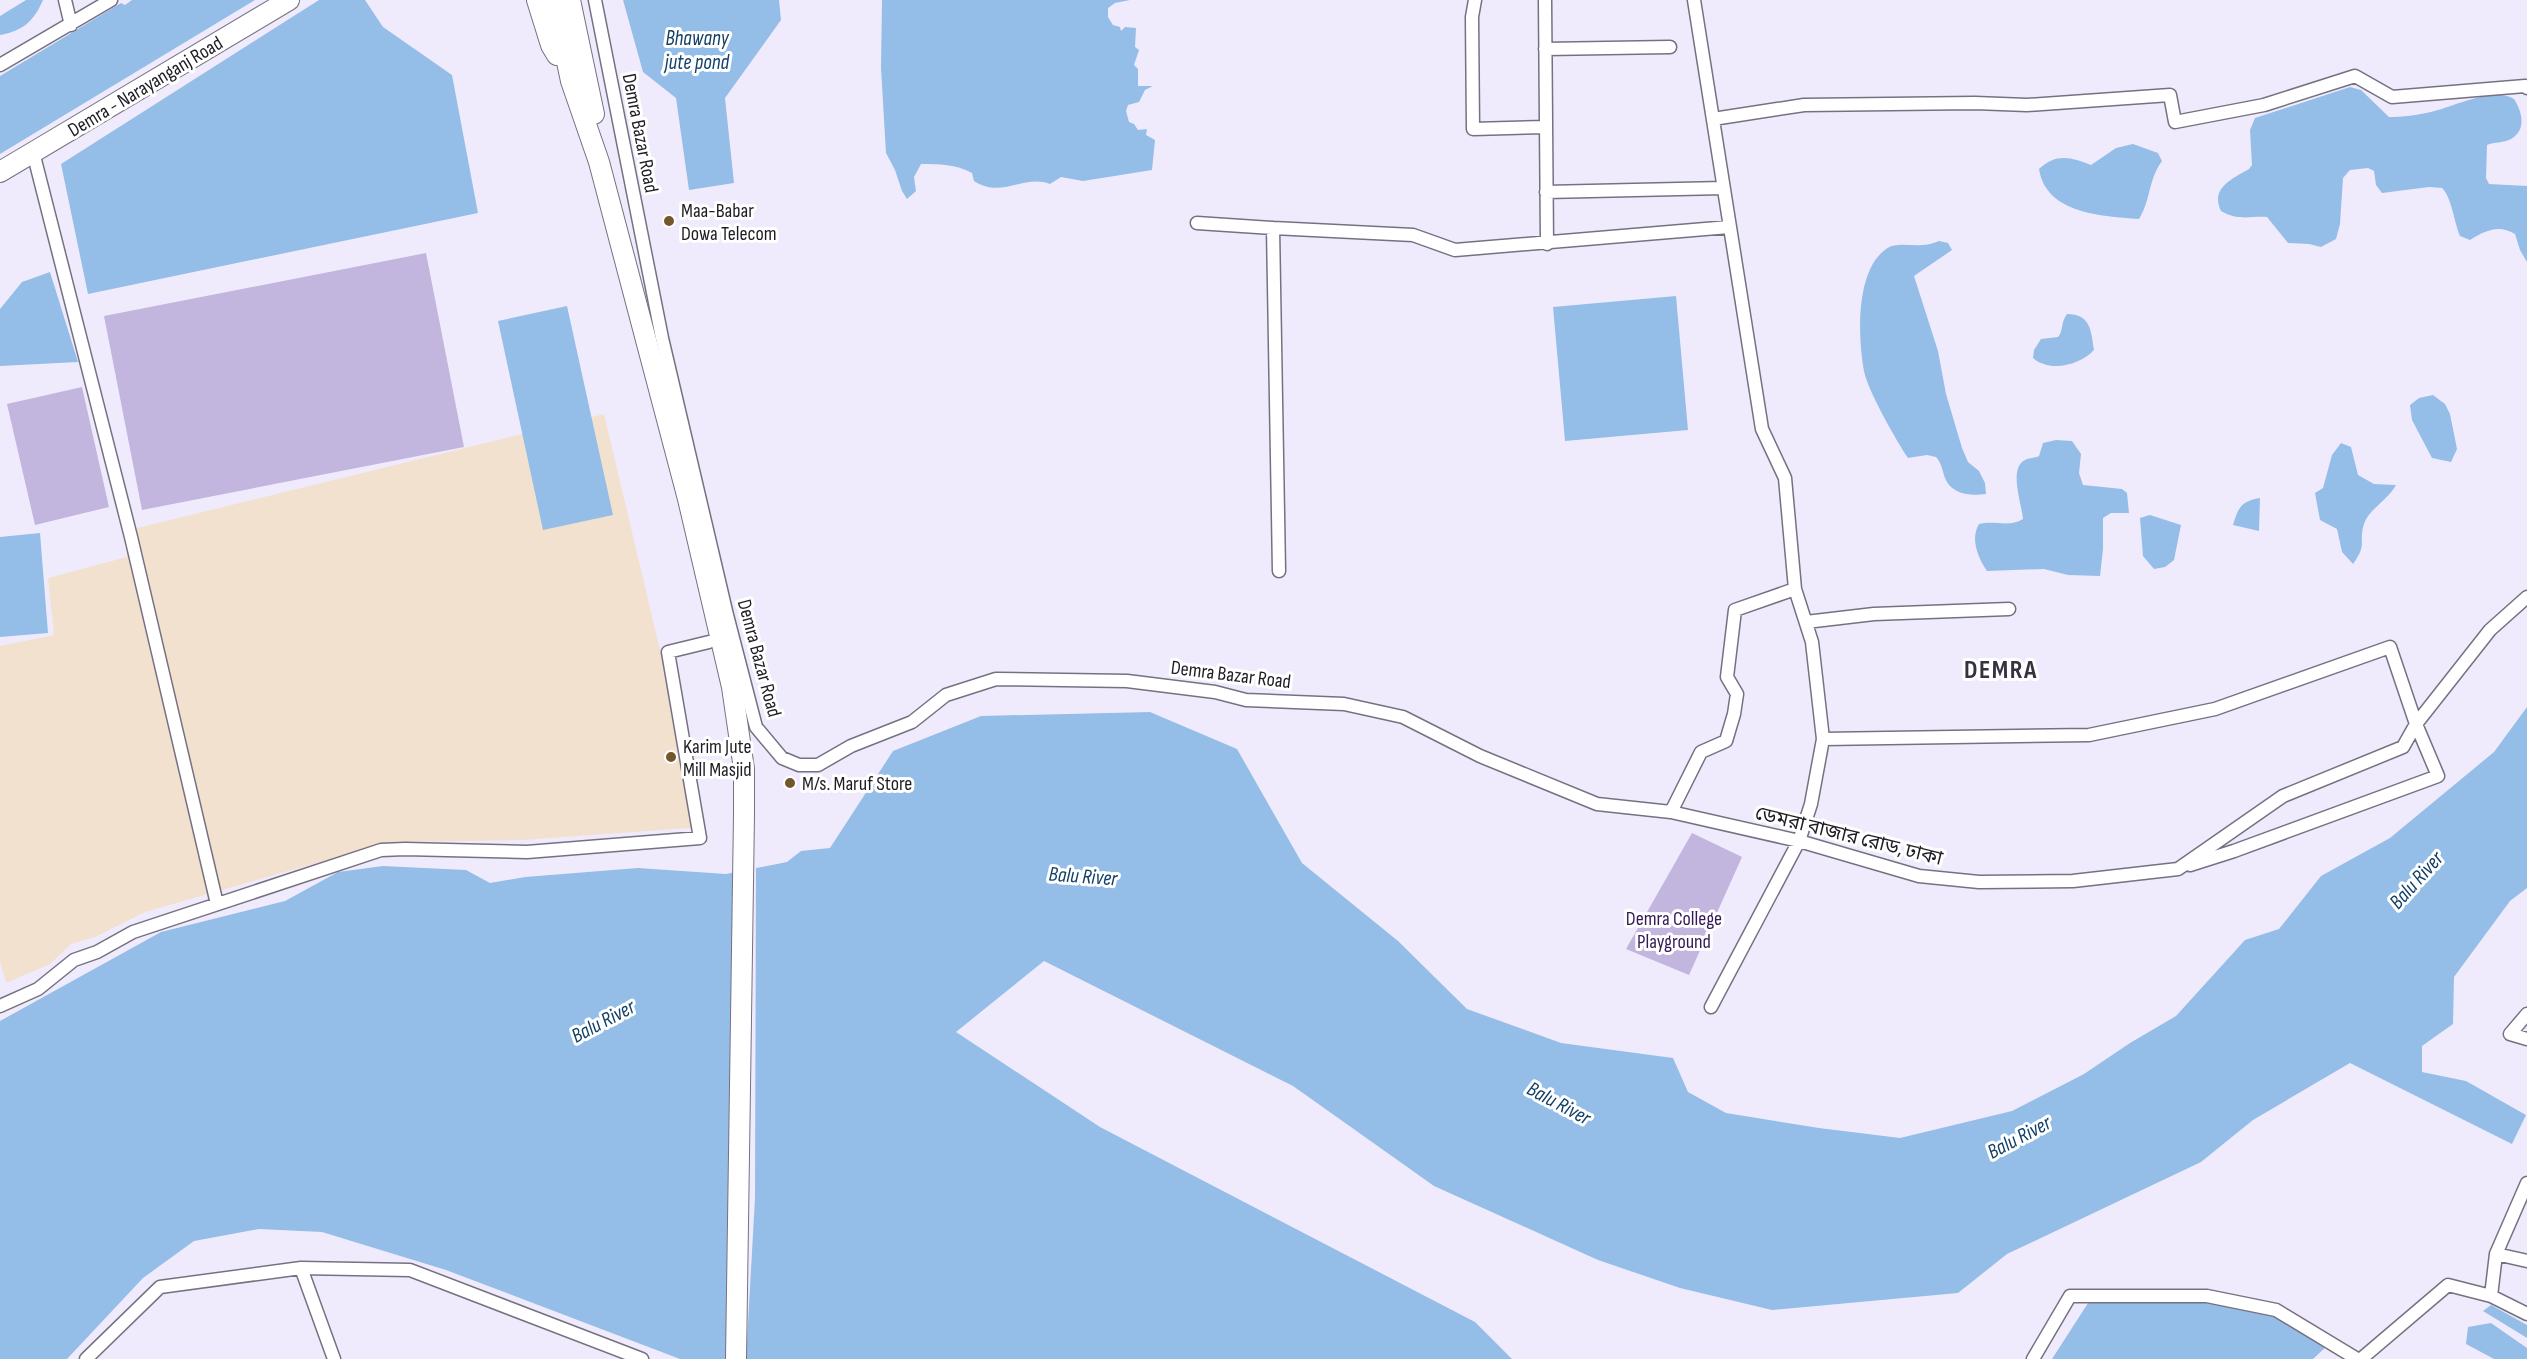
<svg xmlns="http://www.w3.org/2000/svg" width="2527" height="1359" font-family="'Sofia Sans Condensed','Noto Sans Bengali',sans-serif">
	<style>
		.industrial { fill: #f2e1cf }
		.green { fill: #c2b5de }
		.water { fill: #94bee7 }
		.pier { fill: #f0ebfc }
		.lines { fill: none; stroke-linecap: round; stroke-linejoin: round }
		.minor-casing { stroke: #767181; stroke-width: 15 }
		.primary-casing { stroke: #767181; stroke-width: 22 }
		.minor { stroke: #fff; stroke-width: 12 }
		.primary { stroke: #fff; stroke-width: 20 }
		.poi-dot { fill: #73562a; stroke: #fff; stroke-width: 2 }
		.labels { text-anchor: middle; stroke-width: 6; stroke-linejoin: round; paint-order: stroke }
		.street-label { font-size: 20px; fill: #1f1d23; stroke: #fff }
		.poi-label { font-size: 20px; fill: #1f1d23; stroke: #fff; text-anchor: start }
		.park-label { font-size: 20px; fill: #341956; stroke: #fff }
		.water-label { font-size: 21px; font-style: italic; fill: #124067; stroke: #fff }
		.district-label { font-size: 26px; font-weight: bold; letter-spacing: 1.5px; fill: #373240; stroke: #fff }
	</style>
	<rect width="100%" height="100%" fill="#f0ebfc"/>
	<!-- industrial -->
	<path class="industrial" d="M604,414L702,827L523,840L390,842L145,912L95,937L71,944L50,964L6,983L0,961V646L54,635L48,578L127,557L125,531Z"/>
	<!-- green -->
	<path class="green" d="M426,253L464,447L142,510L104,316Z
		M82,387L109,507L35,525L7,404Z
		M1692,833L1742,857L1689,975L1626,949Z"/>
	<!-- water -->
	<path class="water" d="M26,0H43C34,21 23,31 0,35V16Z
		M132,0H255L0,154V76L121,3L125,5Z
		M319,0H365L383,27L452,75L478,213L88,294L61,164Z
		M623,0H779L781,20L725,98L734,183L689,190L676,98L643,72Z
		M882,0H1130L1115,3L1108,8V17L1113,25L1120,27L1121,31L1125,27L1136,28L1135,47L1139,50L1134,65L1138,69V86H1153L1145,90L1139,102L1128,105L1126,111L1129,122L1134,124L1138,130L1147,129L1146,135L1155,140L1152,170L1083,181L1061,177L1050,184C1024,174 1001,199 974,181L972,173C955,164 940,164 921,164L914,177L916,191L907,199L902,191L895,170L886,153L881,68Z
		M2350,87L2361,90L2389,117C2402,117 2418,115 2431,112C2454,107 2493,86 2514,99C2522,111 2527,130 2511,139C2504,143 2494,142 2487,145L2486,178L2489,184L2527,186V262L2520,250L2515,234C2498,224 2485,231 2470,240L2460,236C2454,222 2452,198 2442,188L2429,187L2382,193L2376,185L2374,171L2368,168L2350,170L2343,178L2340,224L2336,239L2321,247L2309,244L2288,243L2267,217C2249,216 2238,221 2221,211C2210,188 2232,179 2249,169L2252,165L2250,130L2255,118Z
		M2133,144L2158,153L2162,161C2148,180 2151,200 2139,219C2102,216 2046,214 2039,169C2056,153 2071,157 2091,165L2116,148Z
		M1939,241L1948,243L1952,250L1914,276L1938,351L1946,394L1962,448L1968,462L1979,471L1985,483L1986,494C1971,496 1952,495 1945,478C1942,470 1942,464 1936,457L1927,455L1908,458C1897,442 1867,389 1864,371C1858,338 1855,271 1886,249C1896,242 1910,246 1922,245C1928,245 1934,243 1939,241Z
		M50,272L78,362L0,366V309L22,282Z
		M1676,296L1688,430L1565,441L1553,307Z
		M567,306L613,515L543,530L498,321Z
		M2067,314C2091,314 2091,331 2094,350C2080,365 2050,373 2033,358L2034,350L2041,339L2058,337C2064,330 2060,324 2067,314Z
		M2433,395L2445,404L2450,414L2457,449L2451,462L2432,458L2412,420L2410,405L2419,398Z
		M2056,440L2072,441L2081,454L2079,473L2083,485L2122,489L2127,493L2129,513H2111L2103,518V549L2100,576L2068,575L2044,569L1987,571C1978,558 1970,539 1979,524C1994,520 2009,528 2023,519C2022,505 2008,468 2025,460C2029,458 2035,458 2039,456L2043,443Z
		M2341,443L2351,447L2358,475L2374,484L2396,485C2389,499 2368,510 2364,524C2358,544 2368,543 2353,564L2342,552L2337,529L2320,520L2315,493L2323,488L2332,455Z
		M2260,498L2259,531L2233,525C2238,508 2241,501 2260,498Z
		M2150,515L2181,525L2174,560L2165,567L2154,569L2143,556L2140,518Z
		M40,533L48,633L0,637V537Z
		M2527,707V888L2510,901L2454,977L2453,1024L2422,1046V1072L2466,1081L2526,1115L2512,1144L2350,1063L2253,1120L2201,1162L2007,1254L1958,1293L1772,1310L1680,1288L1598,1260L1434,1186L1293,1086L1044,961L956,1032L1100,1127L1475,1322L1512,1359H680L446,1270L322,1232L259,1229L194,1241L143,1278L67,1359H0V1021L161,932L285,901L338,872L383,866L466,870L490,883L525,877L638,868L726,874L787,862L801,851L830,848L893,751L981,716L1150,712L1237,749L1302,863L1398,941L1467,1009L1561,1043L1673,1058L1688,1092L1726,1113L1819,1128L1900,1138L2012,1111L2084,1074L2130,1043L2176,1016L2245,940L2279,929L2321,876L2390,838L2494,752Z
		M2198,1297L2242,1304L2295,1323L2328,1345L2313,1359H2052L2090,1300Z
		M2491,1305L2527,1325V1338L2483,1311Z
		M2491,1323L2527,1348V1359H2494L2466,1344L2468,1327Z"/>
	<!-- pier -->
	<path class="pier" d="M756,865L755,1198L746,1359H729L739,869Z"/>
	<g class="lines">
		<!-- minor casing -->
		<g class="minor-casing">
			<path id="minor" d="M65,0L71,25
				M595,0L662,338L727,615L756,727L782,758L799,765H818L851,746L912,722L946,695L996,679L1127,681L1215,692L1246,700L1344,704L1403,717L1480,756L1597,804L1671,812L1799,841L1919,876L1979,882L2073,881L2178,869L2283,796L2403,747L2416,724L2490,630L2527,597
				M1475,0L1472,17L1473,129L1546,127
				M1545,0L1547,244
				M1545,49L1670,47
				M0,65L111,0
				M1713,119L1804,105L1975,103L2027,105L2170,95L2175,122L2264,105L2355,76L2392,97L2525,86L2527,88
				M33,152L131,537L217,904
				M1546,192L1723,188
				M1197,223L1273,228
				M1279,571L1273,228L1413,235L1455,250L1729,227
				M1806,622L1874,614L2009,609
				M1823,739L2089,735L2215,709L2390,647L2416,724L2438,776L2234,851L2190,865
				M1671,812L1701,752L1726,741L1734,714L1737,694L1727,677L1735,610L1795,589L1785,478L1762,429L1694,0
				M0,1006L38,989L74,960L97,952L133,932L381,850L405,849L527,852L700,838L668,652L709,642
				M1711,1007L1799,841L1811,804L1823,739L1812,642L1795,589
				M2527,1014L2510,1034L2527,1039
				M2527,1183L2496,1254L2491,1296L2527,1314
				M2496,1254L2527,1261
				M301,1268L334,1359
				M86,1359L160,1287L301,1268L410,1270L642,1359
				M2033,1359L2070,1296H2207L2276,1310L2357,1359
				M2361,1359L2448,1285L2491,1296"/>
		</g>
		<!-- primary casing -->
		<g class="primary-casing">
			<path id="primary" d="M537,0L551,45L557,55
				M554,0L571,81L599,162L688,499L732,687L744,769V814L736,1359
				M570,0L594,114
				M0,172L289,0"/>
		</g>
		<!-- minor -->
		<use href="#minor" class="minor"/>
		<!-- primary -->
		<use href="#primary" class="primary"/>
	</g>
	<!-- markers -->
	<g class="poi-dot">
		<circle cx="669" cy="221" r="6"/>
		<circle cx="671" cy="757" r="6"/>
		<circle cx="790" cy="783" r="6"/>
	</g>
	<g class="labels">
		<!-- street labels -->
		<g class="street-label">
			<text transform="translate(145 86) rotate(-31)" y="7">Demra - Narayanganj Road</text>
			<text transform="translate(641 133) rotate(79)" y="7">Demra Bazar Road</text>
			<text transform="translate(760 658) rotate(75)" y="7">Demra Bazar Road</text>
			<text transform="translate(1231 674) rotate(7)" y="7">Demra Bazar Road</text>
			<text transform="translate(1849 835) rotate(14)" y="7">ডেমরা বাজার রোড, ঢাকা</text>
		</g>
		<!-- poi labels -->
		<g class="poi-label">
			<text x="681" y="217">Maa-Babar<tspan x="681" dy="23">Dowa Telecom</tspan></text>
			<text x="683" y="753">Karim Jute<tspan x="683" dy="23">Mill Masjid</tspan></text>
			<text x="802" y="790">M/s. Maruf Store</text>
		</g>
		<!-- park labels -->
		<g class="park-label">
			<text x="1674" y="925">Demra College<tspan x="1674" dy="23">Playground</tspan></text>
		</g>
		<!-- water labels -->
		<g class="water-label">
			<text x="697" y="45">Bhawany<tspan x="697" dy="24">jute pond</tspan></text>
			<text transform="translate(1083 876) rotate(4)" y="7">Balu River</text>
			<text transform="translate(2416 880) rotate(-48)" y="7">Balu River</text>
			<text transform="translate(603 1021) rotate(-28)" y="7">Balu River</text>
			<text transform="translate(1559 1103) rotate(28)" y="7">Balu River</text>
			<text transform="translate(2019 1137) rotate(-28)" y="7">Balu River</text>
		</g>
		<!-- district labels -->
		<g class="district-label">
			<text x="2001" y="678">DEMRA</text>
		</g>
	</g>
</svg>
